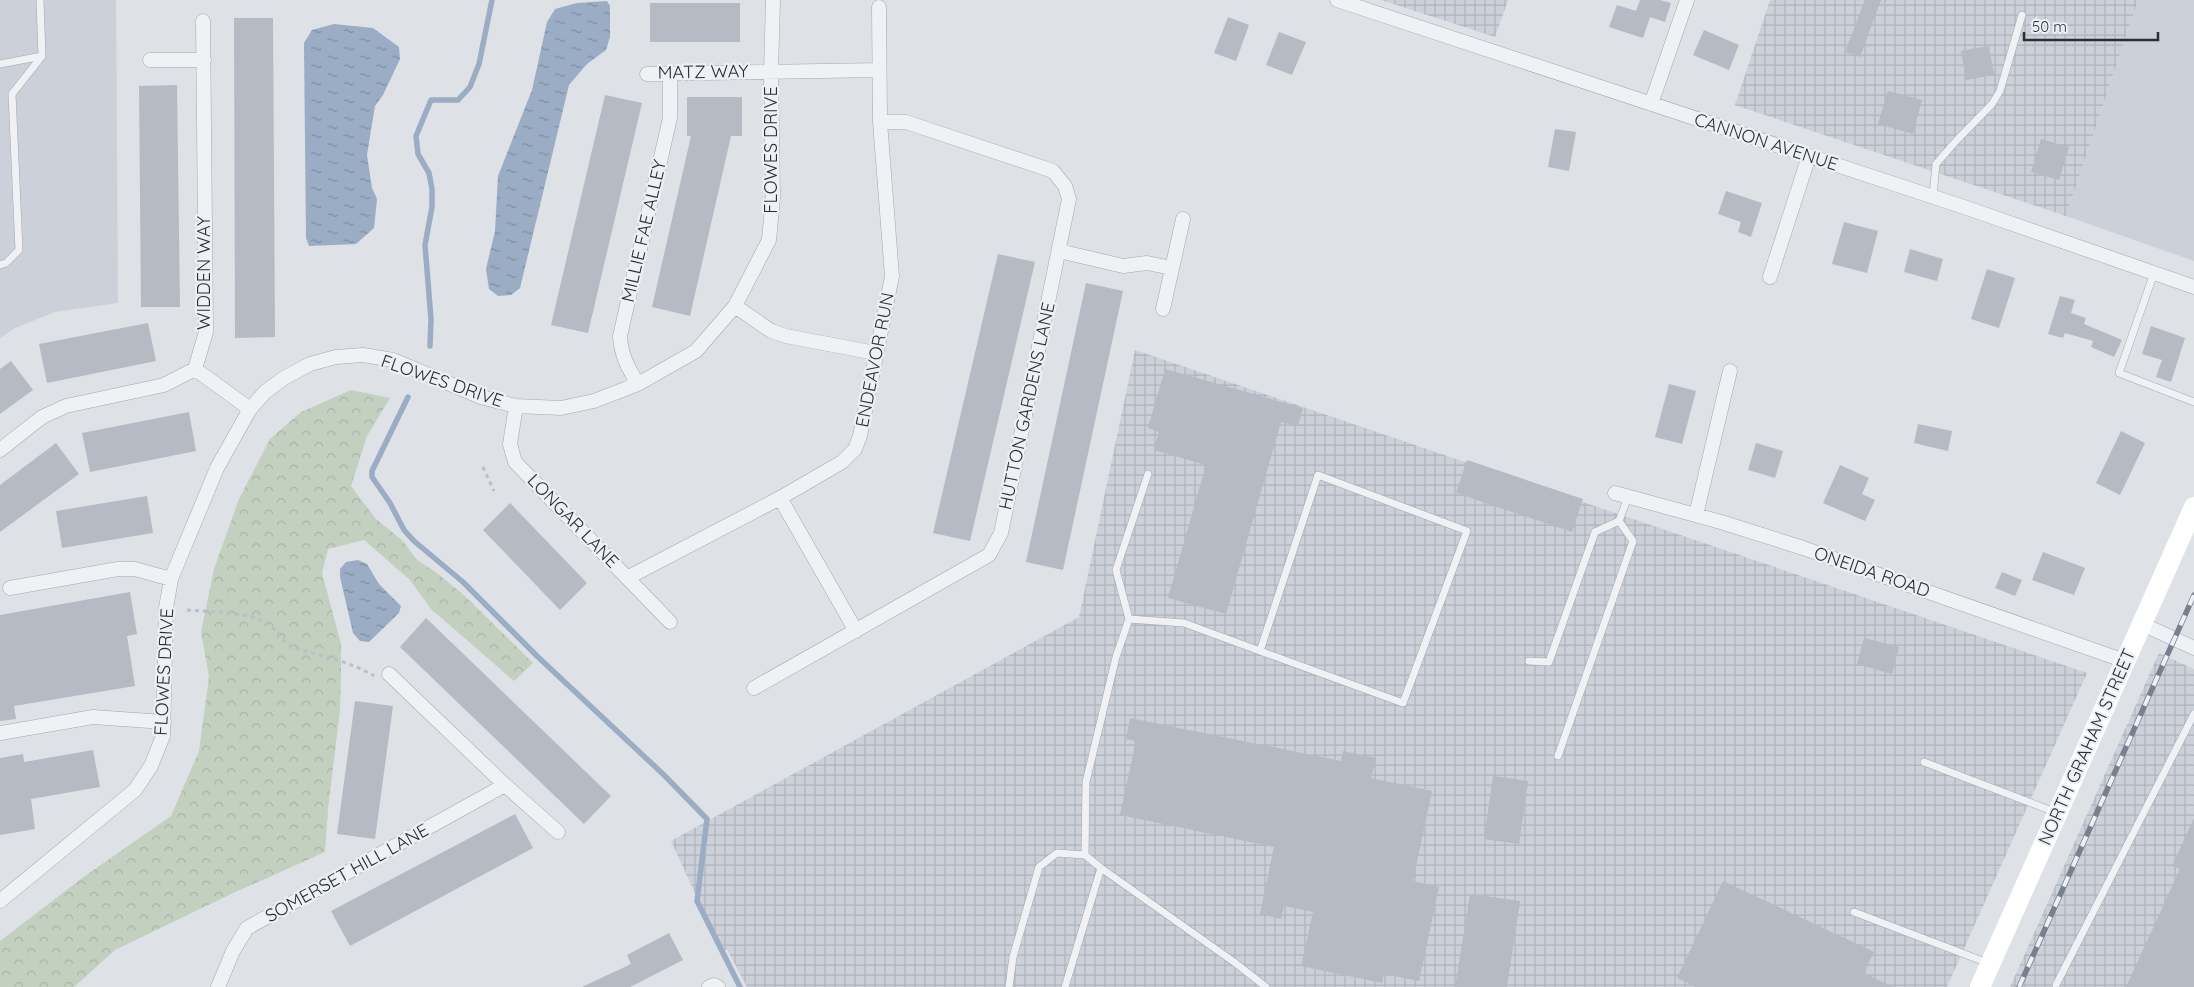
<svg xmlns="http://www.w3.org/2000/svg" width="2194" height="987" font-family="Quicksand,sans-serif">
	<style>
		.built { fill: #ccd0d8 }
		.industrial { fill: url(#industrial-grid) }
		.forest { fill: url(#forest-crowns) }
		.water { fill: url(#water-ripples) }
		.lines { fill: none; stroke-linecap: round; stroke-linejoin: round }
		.stream { stroke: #9aadc4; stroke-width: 5.5 }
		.building { fill: #b5bac3 }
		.service-casing { stroke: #a4a8b0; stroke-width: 8 }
		.minor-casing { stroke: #a4a8b0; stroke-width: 15 }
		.path { stroke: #bcbfc5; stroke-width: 3; stroke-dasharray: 4 4; stroke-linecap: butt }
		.service { stroke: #f0f1f5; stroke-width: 7 }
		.minor { stroke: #f0f1f5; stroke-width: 14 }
		.secondary { stroke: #fff; stroke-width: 20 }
		.rail-casing { stroke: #78808f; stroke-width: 5.5 }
		.rail { stroke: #edf0f4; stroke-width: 4; stroke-dasharray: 11; stroke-linecap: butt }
		.labels { text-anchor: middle; stroke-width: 4.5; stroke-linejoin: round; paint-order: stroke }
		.street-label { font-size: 18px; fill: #282f3c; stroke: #edf0f4 }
	</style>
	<defs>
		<pattern id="industrial-grid" width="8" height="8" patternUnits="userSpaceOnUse" patternTransform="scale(1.25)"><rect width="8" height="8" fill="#ccd0d8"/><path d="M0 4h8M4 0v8" fill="none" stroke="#afb3ba"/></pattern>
		<pattern id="forest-crowns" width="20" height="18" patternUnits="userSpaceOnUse" patternTransform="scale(1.25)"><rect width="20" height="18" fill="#c3d0bf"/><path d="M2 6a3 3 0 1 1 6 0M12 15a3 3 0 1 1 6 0" fill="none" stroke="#a8b3a5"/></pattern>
		<pattern id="water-ripples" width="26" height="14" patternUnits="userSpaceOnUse" patternTransform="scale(1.25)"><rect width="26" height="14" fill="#9aadc4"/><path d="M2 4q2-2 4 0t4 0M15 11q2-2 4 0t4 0" fill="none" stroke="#7e8da0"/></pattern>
	</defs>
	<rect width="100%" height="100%" fill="#dee1e6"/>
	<!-- built -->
	<path class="built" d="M0,0H116L118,303L55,312L15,328L0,338Z
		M2138,0H2194V261L2066,216Z"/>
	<!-- industrial -->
	<path class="industrial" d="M1381,0H1508L1495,37Z
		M1770,0H2138L2066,216L1735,105Z
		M1135,350L2087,673L1947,987H747L727,949L722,952L671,841L1079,617Z
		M2159,653L2194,669V987H2010Z"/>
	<!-- forest -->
	<path class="forest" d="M351,390L390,398L367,436L351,486L376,519L403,541L416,559L437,573L466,597L533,663L514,681L431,609L410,580L364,540L328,549L322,573L341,644V674L340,710L328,809L325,852L233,893L115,950L74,987H0V941L85,876L171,816L199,751L209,677L201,632L214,569L239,499L270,439L301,412Z"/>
	<!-- water -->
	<path class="water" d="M607,1L610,6V37L606,50L587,64L569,85L520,288L511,295L498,296L489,289L486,269L495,231L498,176L532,90L547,22L555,9L577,3Z
		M334,24L373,28L399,47L400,59L383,95L375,106L367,155L372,188L377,199L374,228L356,244L309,246L306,238L304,43L312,30Z
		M358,560L367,564L379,584L401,606L399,613L369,642L360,641L353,633L340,577V569L346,562Z"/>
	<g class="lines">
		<!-- stream -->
		<path class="stream" d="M430,346L431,319L425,245L432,207V189L429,173L418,154L416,136L431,100H458L470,87L479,64L492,0
			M408,397L372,471V477L390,503L404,530L414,541L463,582L538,657L664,775L707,819L697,901L740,987"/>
	</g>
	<!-- building -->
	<path class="building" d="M1640,0H1660L1671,3L1665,22L1650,17L1643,38L1609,27L1617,5L1636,11Z
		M1865,0H1881L1860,57L1845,52Z
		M650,3H740V42H650Z
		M1228,17L1249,25L1236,61L1214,53Z
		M234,18H273L275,337L235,338Z
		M1704,30L1739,45L1729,70L1693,55Z
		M1279,32L1306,42L1292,75L1266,65Z
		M1989,46L1994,75L1966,80L1961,51Z
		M177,85L180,307H141L139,86Z
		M1888,91L1922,100L1913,134L1878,124Z
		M605,95L642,103L588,333L551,325Z
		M687,97H742V136H731L690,316L652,307L691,136H687Z
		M1555,129L1576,132L1569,171L1548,167Z
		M2041,139L2069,147L2059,180L2031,172Z
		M1726,191L1762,203L1751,237L1738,232L1741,222L1718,214Z
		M1844,222L1878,231L1867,273L1832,264Z
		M1910,249L1943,259L1937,281L1904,272Z
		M998,254L1035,262L970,541L933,533Z
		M1987,269L2015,278L1999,328L1971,319Z
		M1086,283L1123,291L1063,570L1026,562Z
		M2060,296L2075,300L2071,313L2086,318L2084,324L2122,340L2114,357L2091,347L2093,341L2065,333L2063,338L2048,334Z
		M148,323L156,361L47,383L39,344Z
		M2151,326L2185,338L2171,382L2156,377L2162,360L2142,354Z
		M11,361L33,390L0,414V369Z
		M1165,369L1303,408L1298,426L1281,422L1226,614L1168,598L1206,465L1154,450L1159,432L1148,428Z
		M1669,384L1696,391L1682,444L1655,437Z
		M189,412L196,451L90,472L82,433Z
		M1918,424L1952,431L1948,451L1914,443Z
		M2121,431L2145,443L2120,495L2096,483Z
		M56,443L79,474L0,532V485Z
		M1756,443L1783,451L1775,478L1748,470Z
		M1467,460L1583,499L1572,532L1456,493Z
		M1840,465L1869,478L1862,494L1875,500L1865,521L1823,503Z
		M147,496L153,533L62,548L56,511Z
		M510,503L587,583L560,610L483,530Z
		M2043,552L2085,568L2074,595L2032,580Z
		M2002,572L2022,580L2015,596L1995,588Z
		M130,592L137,634L127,636L135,686L14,706L16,719L0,721V615Z
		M426,618L611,796L584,824L400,647Z
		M1864,638L1899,647L1892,674L1857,664Z
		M355,701L393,706L375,839L337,834Z
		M1130,718L1341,761L1343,751L1376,758L1371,778L1432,791L1413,881L1439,887L1419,981L1384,974L1382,983L1301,966L1313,912L1284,906L1281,919L1260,914L1274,847L1120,815L1136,741L1126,739Z
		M93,750L100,787L31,799L35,829L0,835V758L23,754L24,762Z
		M1493,776L1528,781L1519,844L1484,839Z
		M515,814L533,848L350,946L331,911Z
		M2194,818V987H2126L2180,869L2172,866Z
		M1723,881L1874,952L1864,973L1893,987H1696L1677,978Z
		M1470,894L1520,901L1507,987H1455Z
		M669,933L683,960L630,987H582L631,964L627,955Z"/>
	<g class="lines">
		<!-- service casing -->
		<g class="service-casing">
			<path id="service" d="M0,64L42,56
				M1933,197L1936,164L1956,141L1992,104L2000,91L2022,15
				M0,265L6,263L19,250L12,94L42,56L40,0
				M2154,273L2119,373L2194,402
				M1129,619L1184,623L1260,651L1318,475L1467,531L1403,703L1260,651
				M1529,661L1549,662L1595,532L1619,521
				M1558,756L1633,541L1619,521L1628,497
				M1924,762L2055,812
				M1085,855L1086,782L1116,657L1129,619L1116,570L1148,474
				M1854,912L1988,963
				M2056,985L2194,714
				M1009,987L1013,957L1039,867L1057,853L1085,855L1101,868
				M1065,987L1101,868L1234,962L1266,987"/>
		</g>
		<!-- minor casing -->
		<g class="minor-casing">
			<path id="minor" d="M1337,0L1964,207L2194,287
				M150,60H204
				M647,74L879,70
				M1651,104L1687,0
				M1059,251L1123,266L1147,263L1172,268
				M1770,277L1809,156
				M735,306L771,331L786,336L875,353
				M1163,309L1183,219
				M195,369L250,409
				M638,384C628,368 621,355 620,336L670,118V73
				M516,406L510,444L515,462L670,622
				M0,450L42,417L66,406L164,385L195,369L206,332L203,21
				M1615,493L1721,522L1803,548L2125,661
				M780,498L856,631
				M1696,515L1730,371
				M627,578L780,498L842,462L855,449L860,436L892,276L880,122L879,7
				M10,588L118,569H135L171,579
				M2142,624L2194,648
				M389,674L505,785L558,832
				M754,688L989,555L1001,533L1069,199L1065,186L1053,171L906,122H880
				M0,733L93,717L164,722
				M0,901L135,790L151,766L163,736L166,608L171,579L217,468L250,409L265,392L284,378L310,364L336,357L363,355L393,360L481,397L516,406L561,408L594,401L638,384L696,351L735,306L769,240L773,197L771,71L773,0
				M218,987L233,951L247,928L505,785
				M709,987L714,985L718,987"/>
		</g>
		<!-- path -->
		<path class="path" d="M483,467L494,491
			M187,610C210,612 246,611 266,623C278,630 282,643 295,648C322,657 350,661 374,676"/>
		<!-- service -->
		<use href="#service" class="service"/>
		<!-- minor -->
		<use href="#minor" class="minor"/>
		<!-- secondary -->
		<path class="secondary" d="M1980,987L2194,507"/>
		<!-- rail casing -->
		<g class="rail-casing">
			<path id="rail" d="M2019,987L2194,595"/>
		</g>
		<!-- rail -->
		<use href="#rail" class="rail"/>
	</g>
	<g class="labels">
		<!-- street labels -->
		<g class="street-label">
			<text transform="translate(703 72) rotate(-1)" y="6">MATZ WAY</text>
			<text transform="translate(1766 142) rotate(18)" y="6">CANNON AVENUE</text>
			<text transform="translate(771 150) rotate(-90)" y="6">FLOWES DRIVE</text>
			<text transform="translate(644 231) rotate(-77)" y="6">MILLIE FAE ALLEY</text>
			<text transform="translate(204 273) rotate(-90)" y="6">WIDDEN WAY</text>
			<text transform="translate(875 360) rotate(-79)" y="6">ENDEAVOR RUN</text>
			<text transform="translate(442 381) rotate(19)" y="6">FLOWES DRIVE</text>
			<text transform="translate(1027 406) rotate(-78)" y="6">HUTTON GARDENS LANE</text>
			<text transform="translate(573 521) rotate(46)" y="6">LONGAR LANE</text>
			<text transform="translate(1872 572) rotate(19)" y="6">ONEIDA ROAD</text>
			<text transform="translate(164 672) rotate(-87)" y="6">FLOWES DRIVE</text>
			<text transform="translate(2087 747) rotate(-66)" y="6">NORTH GRAHAM STREET</text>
			<text transform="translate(347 873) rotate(-29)" y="6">SOMERSET HILL LANE</text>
		</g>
	</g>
	<!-- scale -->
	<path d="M2024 32v8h134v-8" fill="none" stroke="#282f3c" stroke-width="2.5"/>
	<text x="2032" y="32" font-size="15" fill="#282f3c" stroke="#edf0f4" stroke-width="4" paint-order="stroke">50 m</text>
</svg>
